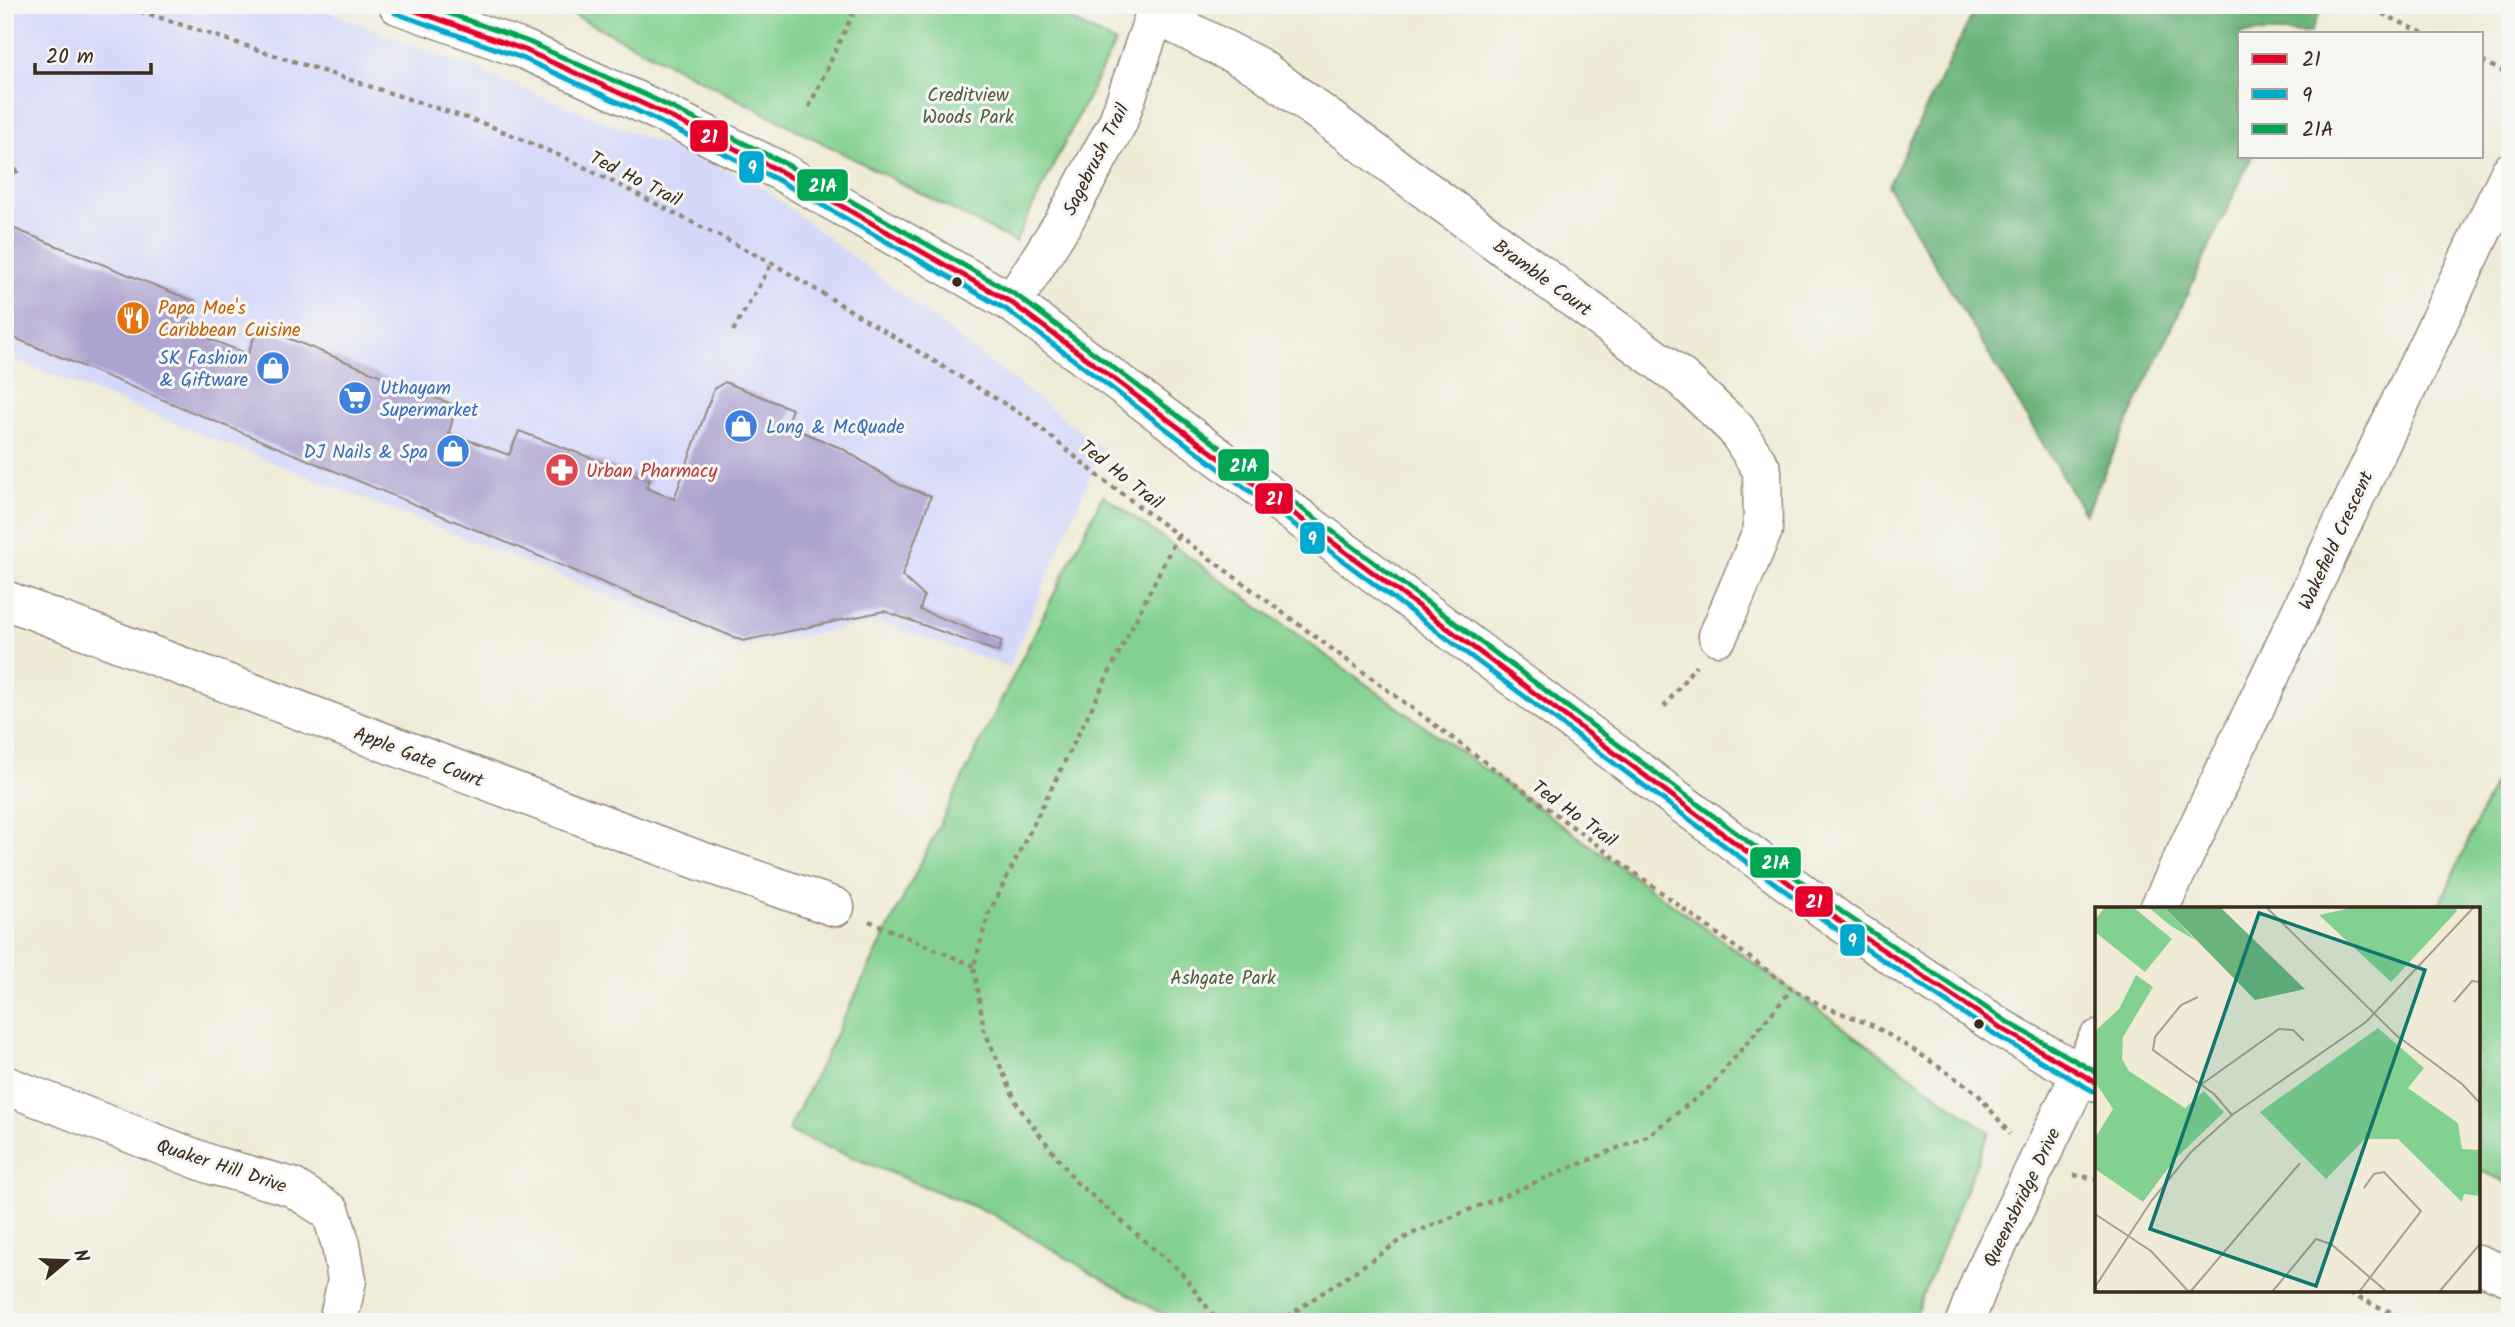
<svg xmlns="http://www.w3.org/2000/svg" width="2515" height="1327" font-family="Kalam,sans-serif">
	<style>
		.built { fill: #d4d8f9 }
		.green { fill: #83d190; stroke: #5f7e57; stroke-width: 2 }
		.forest { fill: #6ab37a; stroke: #526e4c; stroke-width: 2 }
		.building { fill: #ada3d0 }
		.lines { fill: none; stroke-linecap: round; stroke-linejoin: round }
		.street-casing { stroke: #958a7a; stroke-width: 41 }
		.secondary-casing { stroke: #958a7a; stroke-width: 41 }
		.path { stroke: #958a7a; stroke-width: 4.5; stroke-dasharray: 5 5; stroke-linecap: butt }
		.street { stroke: #fff; stroke-width: 38 }
		.secondary { stroke: #fff; stroke-width: 38 }
		.bus-1-casing { stroke: #f6f6f2; stroke-width: 10 }
		.bus-2-casing { stroke: #f6f6f2; stroke-width: 10 }
		.bus-3-casing { stroke: #f6f6f2; stroke-width: 10 }
		.bus-1 { stroke: #e4002b; stroke-width: 5 }
		.bus-2 { stroke: #00a9ce; stroke-width: 5 }
		.bus-3 { stroke: #00a651; stroke-width: 5 }
		.bus-dot { fill: #3b2a1e; stroke: #f6f6f2; stroke-width: 2.5 }
		.labels { text-anchor: middle; stroke-width: 6; stroke-linejoin: round; paint-order: stroke }
		.park-label { font-size: 19px; fill: #515c40; stroke: #f6f6f2 }
		.street-label { font-size: 19px; fill: #3b2a1e; stroke: #f6f6f2 }
		.food-label { font-size: 19px; fill: #c56008; stroke: #f6f6f2; text-anchor: start }
		.shop-label { font-size: 19px; fill: #366cbe; stroke: #f6f6f2; text-anchor: end }
		.health-label { font-size: 19px; fill: #be3a42; stroke: #f6f6f2; text-anchor: start }
		.inset-road { fill: none; stroke: #a79e8c; stroke-width: 2 }
		.view { fill: #0f766e; fill-opacity: 0.15; stroke: #0f766e; stroke-width: 3.5 }
		.inset-edge { fill: none; stroke: #3b2a1e; stroke-width: 3.5 }
		.line-badge { stroke: #f6f6f2; stroke-width: 2.5 }
		.badge-label { font-size: 19px; text-anchor: middle; font-weight: bold; fill: #fff }
	</style>
	<rect width="100%" height="100%" fill="#f6f6f2"/>
	<filter id="ink" filterUnits="userSpaceOnUse"><feTurbulence type="fractalNoise" baseFrequency=".0143" numOctaves="2"/><feDisplacementMap in="SourceGraphic" scale="14" xChannelSelector="R" yChannelSelector="G"/><feConvolveMatrix kernelMatrix="1 2 1 2 8 2 1 2 1" color-interpolation-filters="sRGB"/></filter>
	<filter id="wash" filterUnits="userSpaceOnUse"><feTurbulence type="fractalNoise" baseFrequency=".00686" numOctaves="4" result="noise"/><feDisplacementMap in="SourceGraphic" scale="28" xChannelSelector="R" yChannelSelector="G"/><feGaussianBlur stdDeviation="1.57" result="paint"/><feColorMatrix in="noise" values="0 0 0 0 0 0 0 0 0 0 0 0 0 0 0 0 0 1.4 0 .05"/><feComposite in="paint" operator="in"/></filter>
	<g filter="url(#wash)">
		<rect width="100%" height="100%" fill="#efebd6"/>
		<!-- built -->
		<path class="built" d="M5,5H313L754,181L1102,448L1009,667L880,622L738,647L5,356Z"/>
		<!-- green -->
		<path class="green" d="M555,5H1043L1115,43L1015,242Z
			M1103,495L1989,1132L1912,1322H1168L1167,1317L992,1214L788,1131Z
			M2510,747V1184L2478,1169V909H2438Z"/>
		<!-- forest -->
		<path class="forest" d="M1977,5H2323L2310,33H2240V156H2252L2085,514L1888,186Z"/>
		<g id="blocks">
			<!-- building -->
			<path class="building" d="M5,225L196,302L185,330L248,354L258,326L456,406L449,433L509,455L519,431L650,480L646,488L674,499L714,389L725,382L792,409L786,425L843,449L900,485L931,496L902,576L924,596L920,610L1002,641L998,652L884,611L743,641L5,334Z"/>
		</g>
	</g>
	<g filter="url(#ink)">
		<use href="#blocks" fill-opacity="0" stroke="#958a7a" stroke-width="2"/>
		<g class="lines">
			<!-- street casing -->
			<g class="street-casing">
				<path id="street" d="M1155,14L1257,66L1683,379L1736,429L1762,470L1763,530L1718,636
					M1012,303L1064,221L1118,122L1158,5
					M5,600L698,860L835,907
					M2159,909L2510,172
					M5,1085L212,1165L292,1187L331,1212L341,1245L347,1280L338,1322
					M1965,1322L1982,1277L2097,1040"/>
			</g>
			<!-- secondary casing -->
			<g class="secondary-casing">
				<path id="secondary" d="M398,5L525,50L648,106L780,171L1012,303L1841,922L2004,1030L2097,1083
					M2478,1264L2510,1277"/>
			</g>
			<!-- path -->
			<path class="path" d="M121,5L488,125L572,161L772,263L1028,418L1102,479L1792,989L1821,1005L1874,1026L1920,1054L1977,1093L2010,1134
				M2364,5L2423,33
				M2482,61L2510,75
				M809,107L857,5
				M5,176L19,170
				M733,331L772,263
				M1178,535L988,915L974,966L984,1030L1018,1106L1076,1182L1181,1272L1218,1322
				M1664,707L1696,665
				M869,921L974,966
				M2074,1175L2097,1179
				M2340,1290L2414,1322
				M1279,1322L1409,1235L1649,1135L1710,1087L1792,989"/>
			<!-- street -->
			<use href="#street" class="street"/>
			<!-- secondary -->
			<use href="#secondary" class="secondary"/>
			<!-- bus-1 casing -->
			<g class="bus-1-casing">
				<path id="bus-1" d="M399,5L525,50L648,106L780,171L1012,303L1841,922L2004,1030L2097,1083"/>
			</g>
			<!-- bus-2 casing -->
			<g class="bus-2-casing">
				<path id="bus-2" d="M395,13L522,58L644,114L776,179L1007,310L1836,929L1999,1037L2093,1091"/>
			</g>
			<!-- bus-3 casing -->
			<g class="bus-3-casing">
				<path id="bus-3" d="M425,5L529,42L652,98L784,163L1016,295L1846,915L2009,1023L2097,1073"/>
			</g>
			<!-- bus-1 -->
			<use href="#bus-1" class="bus-1"/>
			<!-- bus-2 -->
			<use href="#bus-2" class="bus-2"/>
			<!-- bus-3 -->
			<use href="#bus-3" class="bus-3"/>
		</g>
	</g>
	<!-- icons -->
	<defs>
		<g id="restaurant-disc" transform="scale(1.75)"><circle r="9.5" fill="#e8710a" stroke="#f6f6f2"/><path d="M-5-6h1v4h1v-4h1v4h1v-4h1v5L-1.5 .5V6h-2V.5L-5-1ZM5-6V6H3V1.5H1.5Q1.5-4 5-6Z" fill="#fff"/></g>
		<g id="shop-disc" transform="scale(1.75)"><circle r="9.5" fill="#3f7fe0" stroke="#f6f6f2"/><path d="M-5-2.5h2.3a2.7 3.5 0 0 1 5.4 0H5L5.5 6h-11ZM-1.5-2.5h3a1.5 2.3 0 0 0-3 0Z" fill="#fff"/></g>
		<g id="supermarket-disc" transform="scale(1.75)"><circle r="9.5" fill="#3f7fe0" stroke="#f6f6f2"/><path d="M-6-5.5h2.5l.6 2H6L4.5 2H-2.5L-4.4-4H-6ZM-1.5 3.2a1.3 1.3 0 1 0 .1 0ZM3 3.2a1.3 1.3 0 1 0 .1 0Z" fill="#fff"/></g>
		<g id="pharmacy-disc" transform="scale(1.75)"><circle r="9.5" fill="#e0444e" stroke="#f6f6f2"/><path d="M-2-6h4v4h4v4h-4v4h-4v-4h-4v-4h4Z" fill="#fff"/></g>
	</defs>
	<g fill-rule="evenodd">
		<use href="#restaurant-disc" x="133" y="318"/>
		<use href="#shop-disc" x="273" y="368"/>
		<use href="#supermarket-disc" x="355" y="398"/>
		<use href="#shop-disc" x="741" y="426"/>
		<use href="#shop-disc" x="453" y="451"/>
		<use href="#pharmacy-disc" x="562" y="470"/>
	</g>
	<!-- markers -->
	<g class="bus-dot">
		<circle cx="957" cy="282" r="6"/>
		<circle cx="1979" cy="1024" r="6"/>
	</g>
	<g class="labels">
		<!-- park labels -->
		<g class="park-label">
			<text x="968" y="101">Creditview<tspan x="968" dy="22">Woods Park</tspan></text>
			<text x="1223" y="984">Ashgate Park</text>
		</g>
		<!-- street labels -->
		<g class="street-label">
			<text transform="translate(1095 159) rotate(-63)" y="7">Sagebrush Trail</text>
			<text transform="translate(636 178) rotate(27)" y="7">Ted Ho Trail</text>
			<text transform="translate(1543 277) rotate(36)" y="7">Bramble Court</text>
			<text transform="translate(1122 474) rotate(38)" y="7">Ted Ho Trail</text>
			<text transform="translate(2335 540) rotate(-65)" y="7">Wakefield Crescent</text>
			<text transform="translate(419 756) rotate(21)" y="7">Apple Gate Court</text>
			<text transform="translate(1575 813) rotate(36)" y="7">Ted Ho Trail</text>
			<text transform="translate(222 1165) rotate(18)" y="7">Quaker Hill Drive</text>
			<text transform="translate(2021 1197) rotate(-64)" y="7">Queensbridge Drive</text>
		</g>
		<!-- food labels -->
		<g class="food-label">
			<text x="158" y="314">Papa Moe's<tspan x="158" dy="22">Caribbean Cuisine</tspan></text>
		</g>
		<!-- shop labels -->
		<g class="shop-label">
			<text x="248" y="364">SK Fashion<tspan x="248" dy="22">&amp; Giftware</tspan></text>
			<text x="380" y="394" text-anchor="start">Uthayam<tspan x="380" dy="22">Supermarket</tspan></text>
			<text x="766" y="433" text-anchor="start">Long &amp; McQuade</text>
			<text x="428" y="458">DJ Nails &amp; Spa</text>
		</g>
		<!-- health labels -->
		<g class="health-label">
			<text x="586" y="477">Urban Pharmacy</text>
		</g>
	</g>
	<!-- overview -->
	<g transform="translate(2095 907)">
		<rect width="385" height="385" fill="#efebd6"/>
		<path d="M10,0H38L77,32L50,65L0,25V13ZM53,0H69L100,33L76,19ZM260,0H359L362,4L296,75L224,8ZM41,68L58,80L28,130L27,152L34,164L90,201L109,184L129,205L80,252L48,295L0,262V231L18,202L0,175V124L24,102ZM283,121L329,161L313,181L363,216L367,242L385,243V289L369,287L367,295L303,232H270L231,272L165,205Z" fill="#83d190"/>
		<path d="M69,0H125L210,82L160,93Z" fill="#6ab37a"/>
		<path class="inset-road" d="M171,0L301,128L367,177L385,196M103,90L86,98L60,130L58,143L119,187L137,208M359,95L377,74L385,75M107,177L184,122L198,123L209,134M0,307L56,344L94,385M0,380L57,293L96,245L137,208L271,115L379,0M95,385L205,256M177,385L221,332L236,337L292,385M264,385L326,304L289,265L279,267L269,281M344,385L385,337"/>
		<path class="view" d="M164,6L330,63L221,379L55,322Z"/>
		<rect width="385" height="385" class="inset-edge"/>
	</g>
	<g class="line-badge">
		<rect x="689" y="119" width="40" height="34" rx="7" fill="#e4002b"/>
		<rect x="738" y="150" width="27" height="34" rx="7" fill="#00a9ce"/>
		<rect x="796" y="168" width="53" height="34" rx="7" fill="#00a651"/>
		<rect x="1217" y="448" width="53" height="34" rx="7" fill="#00a651"/>
		<rect x="1254" y="482" width="40" height="33" rx="7" fill="#e4002b"/>
		<rect x="1299" y="521" width="27" height="34" rx="7" fill="#00a9ce"/>
		<rect x="1749" y="846" width="53" height="33" rx="7" fill="#00a651"/>
		<rect x="1794" y="885" width="40" height="33" rx="7" fill="#e4002b"/>
		<rect x="1839" y="923" width="27" height="34" rx="7" fill="#00a9ce"/>
	</g>
	<g class="badge-label">
		<text x="709" y="143">21</text>
		<text x="752" y="174">9</text>
		<text x="823" y="192">21A</text>
		<text x="1244" y="472">21A</text>
		<text x="1274" y="505">21</text>
		<text x="1312" y="545">9</text>
		<text x="1776" y="869">21A</text>
		<text x="1814" y="908">21</text>
		<text x="1852" y="947">9</text>
	</g>
	<!-- margin -->
	<rect width="2515" height="1327" fill="none" stroke="#f6f6f2" stroke-width="28"/>
	<!-- legend -->
	<rect x="2238" y="32" width="245" height="126" fill="#f6f6f2" stroke="#aba49d" stroke-width="2"/>
	<rect x="2252" y="54" width="35" height="10" fill="#e4002b" stroke="#aba49d" stroke-width="2"/>
	<text x="2302" y="66" font-size="21" fill="#3b2a1e">21</text>
	<rect x="2252" y="89" width="35" height="10" fill="#00a9ce" stroke="#aba49d" stroke-width="2"/>
	<text x="2302" y="102" font-size="21" fill="#3b2a1e">9</text>
	<rect x="2252" y="124" width="35" height="10" fill="#00a651" stroke="#aba49d" stroke-width="2"/>
	<text x="2302" y="136" font-size="21" fill="#3b2a1e">21A</text>
	<!-- north arrow -->
	<g transform="translate(66 1261) rotate(71)" stroke="#f6f6f2" stroke-width="5" paint-order="stroke">
	<path d="M0-5L12 26L0 18L-12 26Z" fill="#3b2a1e"/>
	<text y="-10" font-size="19" font-weight="bold" text-anchor="middle" fill="#3b2a1e">N</text>
	</g>
	<!-- scale -->
	<path d="M35 63v10h116v-10" fill="none" stroke="#3b2a1e" stroke-width="3.5"/>
	<text x="46" y="63" font-size="21" fill="#3b2a1e" stroke="#f6f6f2" stroke-width="5" paint-order="stroke">20 m</text>
</svg>
